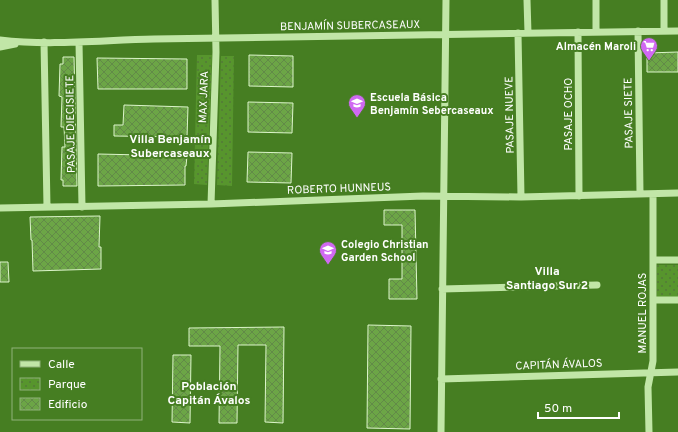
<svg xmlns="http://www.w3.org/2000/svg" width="678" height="432" font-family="Overpass,sans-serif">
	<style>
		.park { fill: url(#park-dots) }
		.building { fill: url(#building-cross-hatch); stroke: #dcf5ca }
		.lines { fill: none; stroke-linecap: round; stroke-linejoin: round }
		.minor { stroke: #c1e6a7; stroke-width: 7 }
		.labels { text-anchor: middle; stroke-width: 4; stroke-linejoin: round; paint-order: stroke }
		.street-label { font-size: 11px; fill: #fff; stroke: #467e22 }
		.poi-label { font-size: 11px; font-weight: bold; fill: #fff; stroke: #467e22; text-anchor: start }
		.neighbourhood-label { font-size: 12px; font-weight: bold; fill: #fff; stroke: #467e22 }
	</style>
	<defs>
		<pattern id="park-dots" width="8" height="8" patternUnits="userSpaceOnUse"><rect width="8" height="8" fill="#57952d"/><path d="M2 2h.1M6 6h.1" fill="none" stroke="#537839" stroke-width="1.8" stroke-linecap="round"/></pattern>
		<pattern id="building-cross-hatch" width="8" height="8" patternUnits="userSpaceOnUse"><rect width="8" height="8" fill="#6ca546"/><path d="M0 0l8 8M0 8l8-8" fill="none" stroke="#628a48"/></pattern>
	</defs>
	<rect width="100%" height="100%" fill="#467e22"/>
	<!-- park -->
	<path class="park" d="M197,55H212L207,185L194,184Z
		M221,56H234L232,186L217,185Z
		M657,265H678V298H657Z"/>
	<!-- building -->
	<path class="building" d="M678,52V72H647V53Z
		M249,55L293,56V87L249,86Z
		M63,57H74L77,186H63V180H61L62,147H65L64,127H61L62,97L59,96L60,64H63Z
		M97,58L187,59V89H98Z
		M248,102L293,103L292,133L248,132Z
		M124,105L188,107L187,137L114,136V125H123Z
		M248,152L292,153L291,183L247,182Z
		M98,154L187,156L186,166H185V185L98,186Z
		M384,210H415L417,299H389V279H402V225H384Z
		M100,216L99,247H101V269L33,271L32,240H31L30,217Z
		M0,262H8L9,282H0Z
		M368,325L411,326L410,429L367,428Z
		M284,327L283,423L265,422L266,345H238L237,423H219L220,346H189V328Z
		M173,355H191L190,423L172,422Z"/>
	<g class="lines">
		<!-- minor -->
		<path class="minor" d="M527,0L528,33
			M596,0V32
			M664,0V31
			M638,31L640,194
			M578,32L579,196
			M518,33L521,197
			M0,40C51,46 103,40 154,39L678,31
			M44,42L47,207
			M79,42L82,207
			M0,47L15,44
			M211,204L216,52L215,0
			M0,208L211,204L423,196L521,197L678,193
			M653,260H678
			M442,289L597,285
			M653,300H678
			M441,379L678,372
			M441,432L446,0
			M649,432L648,387L653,361V194"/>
	</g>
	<!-- icons -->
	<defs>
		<g id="supermarket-pin" transform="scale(0.9)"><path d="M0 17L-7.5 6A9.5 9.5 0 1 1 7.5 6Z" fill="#d069f2" stroke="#467e22"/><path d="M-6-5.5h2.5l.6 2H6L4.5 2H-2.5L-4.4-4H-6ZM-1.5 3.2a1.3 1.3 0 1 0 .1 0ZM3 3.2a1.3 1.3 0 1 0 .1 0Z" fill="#fff"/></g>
		<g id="school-pin" transform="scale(0.9)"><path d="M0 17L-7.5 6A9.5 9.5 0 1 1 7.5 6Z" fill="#d069f2" stroke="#467e22"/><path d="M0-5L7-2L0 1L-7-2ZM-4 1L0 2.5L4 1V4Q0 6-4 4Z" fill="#fff"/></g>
	</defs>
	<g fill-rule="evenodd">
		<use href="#supermarket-pin" x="649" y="46"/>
		<use href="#school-pin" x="357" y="103"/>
		<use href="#school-pin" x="328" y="250"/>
	</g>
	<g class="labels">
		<!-- street labels -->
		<g class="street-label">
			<text transform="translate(350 25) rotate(-1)" y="4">BENJAMÍN SUBERCASEAUX</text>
			<text transform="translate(203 97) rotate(-88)" y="4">MAX JARA</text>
			<text transform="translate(628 113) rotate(-91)" y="4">PASAJE SIETE</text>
			<text transform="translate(568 114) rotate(-90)" y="4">PASAJE OCHO</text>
			<text transform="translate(509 115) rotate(-91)" y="4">PASAJE NUEVE</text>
			<text transform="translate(70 124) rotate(-91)" y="4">PASAJE DIECISIETE</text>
			<text transform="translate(339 188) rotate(-2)" y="4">ROBERTO HUNNEUS</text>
			<text transform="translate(642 313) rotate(-90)" y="4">MANUEL ROJAS</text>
			<text transform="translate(559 364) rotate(-2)" y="4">CAPITÁN ÁVALOS</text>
		</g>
		<!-- poi labels -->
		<g class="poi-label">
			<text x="636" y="50" text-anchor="end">Almacén Maroli</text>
			<text x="370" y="101">Escuela Básica<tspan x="370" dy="13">Benjamín Sebercaseaux</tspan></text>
			<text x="341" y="248">Colegio Christian<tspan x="341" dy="13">Garden School</tspan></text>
		</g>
		<!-- neighbourhood labels -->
		<g class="neighbourhood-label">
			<text x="170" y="143">Villa Benjamín<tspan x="170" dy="14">Subercaseaux</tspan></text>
			<text x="547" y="275">Villa<tspan x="547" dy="14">Santiago Sur 2</tspan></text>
			<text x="209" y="390">Población<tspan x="209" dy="14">Capitán Ávalos</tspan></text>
		</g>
	</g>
	<!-- legend -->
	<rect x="12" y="348" width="130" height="72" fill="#467e22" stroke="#90b27a"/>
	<rect x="20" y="361" width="20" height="6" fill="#c1e6a7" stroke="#90b27a"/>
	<text x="48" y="368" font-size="12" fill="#ffffff">Calle</text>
	<rect x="20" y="378" width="20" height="12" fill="url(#park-dots)" stroke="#90b27a"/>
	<text x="48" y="388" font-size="12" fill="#ffffff">Parque</text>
	<rect x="20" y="398" width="20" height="12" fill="url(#building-cross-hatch)" stroke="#90b27a"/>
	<text x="48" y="408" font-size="12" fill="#ffffff">Edificio</text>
	<!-- scale -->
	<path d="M538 412v6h81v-6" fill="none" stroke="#ffffff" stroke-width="2"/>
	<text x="544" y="412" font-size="12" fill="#ffffff" stroke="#467e22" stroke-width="3" paint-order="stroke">50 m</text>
</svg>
